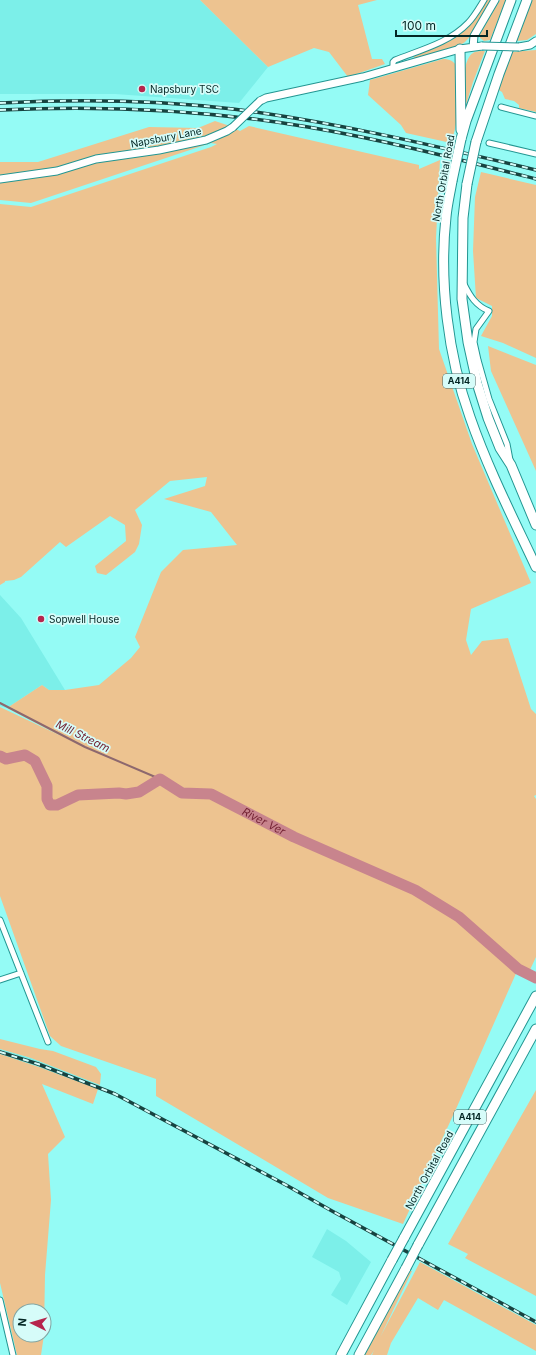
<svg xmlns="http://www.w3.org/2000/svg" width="536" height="1355" font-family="Inter,sans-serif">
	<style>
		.built { fill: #7cefe9 }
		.green { fill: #edc390 }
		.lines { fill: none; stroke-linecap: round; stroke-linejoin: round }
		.stream { stroke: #8d686e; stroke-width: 2 }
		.river { stroke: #c8848d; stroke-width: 11 }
		.street-casing { stroke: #239692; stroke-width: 7 }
		.secondary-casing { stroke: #239692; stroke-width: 9 }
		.highway-casing { stroke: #239692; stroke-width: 11 }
		.street { stroke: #fff; stroke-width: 5 }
		.secondary { stroke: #fff; stroke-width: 7 }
		.highway { stroke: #fff; stroke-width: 9 }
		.rail-casing { stroke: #174340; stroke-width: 3.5 }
		.rail { stroke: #d6fcf9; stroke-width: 2; stroke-dasharray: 6; stroke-linecap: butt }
		.secondary-bridge-casing { stroke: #239692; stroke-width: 9; stroke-linecap: butt }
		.highway-bridge-casing { stroke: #239692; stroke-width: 11; stroke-linecap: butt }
		.secondary-bridge { stroke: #fff; stroke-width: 7 }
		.highway-bridge { stroke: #fff; stroke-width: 9 }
		.poi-dot { fill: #b6254d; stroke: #d6fcf9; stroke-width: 1.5 }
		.labels { text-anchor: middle; stroke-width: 3.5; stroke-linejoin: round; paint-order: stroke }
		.shield { fill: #d6fcf9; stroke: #426664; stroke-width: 1 }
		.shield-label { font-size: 9px; font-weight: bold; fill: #032624 }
		.poi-label { font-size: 10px; fill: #032624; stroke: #d6fcf9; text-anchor: start }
		.street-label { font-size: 10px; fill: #032624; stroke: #d6fcf9 }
		.water-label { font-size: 11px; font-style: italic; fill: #742334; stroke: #d6fcf9 }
	</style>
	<rect width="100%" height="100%" fill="#94fbf5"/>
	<!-- built -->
	<path class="built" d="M0,0H200L268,67L239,103L115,94H0Z
		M0,595L21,618L65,690H49L42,685L7,708L0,706Z
		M0,1049L31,1058L100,1085L98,1089L0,1054Z
		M327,1229L346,1241L371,1262L347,1305L331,1295L341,1279L339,1272L312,1257Z"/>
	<!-- green -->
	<path class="green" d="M200,0H377L358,5L372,59H382L385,64L348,77L329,52L314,48L268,67Z
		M487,0H492C484,14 477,31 465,42C457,49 426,55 414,58L413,55C432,49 452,43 467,28C475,21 481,9 487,0Z
		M500,0H506L490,40L484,41L480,38V34Z
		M532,0H536V34L527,40L517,41Z
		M536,50V112L519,108V105L514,101L505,99L502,92L497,89L511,52Z
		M485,51L473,82L465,108L464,109C464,96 461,60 473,53C476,51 482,51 485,51Z
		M443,59C450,59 453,61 458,67C457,91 460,120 451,143L406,133L401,125L368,95L370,80Z
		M215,121L230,126L240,131L249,126L419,165V169L440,160L436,238L439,349L472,444L531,583L471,609L466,640L471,655L482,641L508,638L531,709L536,714V795L534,796L536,799V957L529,972L518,969L456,1109L403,1224L328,1198L156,1096V1079L61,1046L50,1036L0,896V707L59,735L7,708L42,685L49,690H65L99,685L131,658L140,647L135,637L161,572L183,550L237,545L211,512L164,499L205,486L207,477L170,481L135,510L142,525L139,544L135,552L106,575L97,573L95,566L126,541L125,525L110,516L66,547L60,542L21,577L14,580L5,581V582L0,585V204L31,207L211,147L217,144L211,143L31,203L0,200V162H38L149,127L198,128Z
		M481,172L536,185V358L503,343L481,336L492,316V306L476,298L473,251L475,197Z
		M488,346L536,365V471L491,371Z
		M0,1039L40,1049L53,1051L96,1067L101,1074L100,1085L31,1058L0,1049Z
		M0,1054L39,1067L98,1089L93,1104L42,1084L65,1137L48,1154L51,1200L45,1275L44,1331V1311H20V1335H44L41,1355H17L0,1283Z
		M536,1090V1296L465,1258L468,1254L448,1244Z
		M420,1262L536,1325V1351L444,1300L438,1310L418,1298L391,1343L387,1355H372L376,1345Z
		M409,1270L412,1271L373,1352L371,1355H363Z"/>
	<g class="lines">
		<!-- stream -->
		<path class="stream" d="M0,703L85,747L160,779"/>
		<!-- river -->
		<path class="river" id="s1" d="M0,756L6,759L25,755L35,761L47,786V799L50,805H57L78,795L119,793L126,794L139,792L160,779L182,793L211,794L294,837L415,890L459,917L518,969L536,978"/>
		<!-- street casing -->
		<g class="street-casing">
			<path id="street" d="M393,68V62L395,60C420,50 449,43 468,23C474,17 479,8 484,0
				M501,107L536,116
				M489,143L536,154
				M464,284C470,296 476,306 489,311L476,329L474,342L478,360L489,399L507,444L510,460
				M0,920L48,1042
				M0,980L21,973
				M0,1300L13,1355"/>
		</g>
		<!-- secondary casing -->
		<g class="secondary-casing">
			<path id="secondary" d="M473,47L474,36L495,0
				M519,47L530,45L536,41
				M260,101L266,98L363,77L460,49L482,46
				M0,179L57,171L96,159L159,150L206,140L227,131L233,127"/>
		</g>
		<!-- highway casing -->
		<g class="highway-casing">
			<path id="highway" d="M460,49L461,130
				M461,139L466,121L511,0
				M476,142L499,74L527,0
				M452,181C450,193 447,205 446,217C439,281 448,356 470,417C488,469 513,518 536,567
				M467,184L463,218L462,299L468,342L477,383L488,418L500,448L511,465L536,525
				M404,1238L536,996
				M418,1245L536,1029
				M341,1355L392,1260
				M359,1355L406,1268"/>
		</g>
		<!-- street -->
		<use href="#street" class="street"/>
		<!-- secondary -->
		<use href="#secondary" class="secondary"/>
		<!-- highway -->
		<use href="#highway" class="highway"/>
		<!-- rail casing -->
		<g class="rail-casing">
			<path id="rail" d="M0,103C77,99 156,100 233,109C335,122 436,146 536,170
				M0,110C103,105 207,110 308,127C385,140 461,160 536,179
				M0,1052L38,1064L115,1094L286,1185L332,1211L536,1322"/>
		</g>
		<!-- rail -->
		<use href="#rail" class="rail"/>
		<!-- secondary-bridge casing -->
		<g class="secondary-bridge-casing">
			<path id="secondary-bridge" d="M482,46L519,47
				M233,127L260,101"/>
		</g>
		<!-- highway-bridge casing -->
		<g class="highway-bridge-casing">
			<path id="highway-bridge" d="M452,181L461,139
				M467,184L476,142
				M392,1260L404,1238
				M406,1268L418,1245"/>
		</g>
		<!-- secondary-bridge -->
		<use href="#secondary-bridge" class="secondary-bridge"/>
		<!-- highway-bridge -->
		<use href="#highway-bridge" class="highway-bridge"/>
	</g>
	<!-- markers -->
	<g class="poi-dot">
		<circle cx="142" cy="89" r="4"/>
		<circle cx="41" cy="619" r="4"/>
	</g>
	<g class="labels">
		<!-- shield labels -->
		<g class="shield">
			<rect x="443" y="374" width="32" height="14" rx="3"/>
			<rect x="454" y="1110" width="32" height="14" rx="3"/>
		</g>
		<g class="shield-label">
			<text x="459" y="384">A414</text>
			<text x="470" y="1120">A414</text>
		</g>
		<!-- poi labels -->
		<g class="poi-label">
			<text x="150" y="93">Napsbury TSC</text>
			<text x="49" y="623">Sopwell House</text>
		</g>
		<!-- street labels -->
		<g class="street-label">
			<text transform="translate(166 137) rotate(-11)" y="4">Napsbury Lane</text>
			<text transform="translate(443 178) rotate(-80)" y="4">North Orbital Road</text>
			<text transform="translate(429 1170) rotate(-61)" y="4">North Orbital Road</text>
		</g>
		<!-- water labels -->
		<g class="water-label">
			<text transform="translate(83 736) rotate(26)" y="4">Mill Stream</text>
			<text dy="4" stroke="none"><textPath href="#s1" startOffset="316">River Ver</textPath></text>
		</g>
	</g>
	<!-- north arrow -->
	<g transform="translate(32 1323) rotate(275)"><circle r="19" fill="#d6fcf9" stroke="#82a6a4"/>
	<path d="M0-3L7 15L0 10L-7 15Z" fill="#b6254d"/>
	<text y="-6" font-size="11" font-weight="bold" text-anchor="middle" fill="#032624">N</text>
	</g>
	<!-- scale -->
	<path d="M396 30v6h91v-6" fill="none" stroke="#032624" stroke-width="2"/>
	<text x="402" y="30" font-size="12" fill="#032624" stroke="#d6fcf9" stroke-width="3" paint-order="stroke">100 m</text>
</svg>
